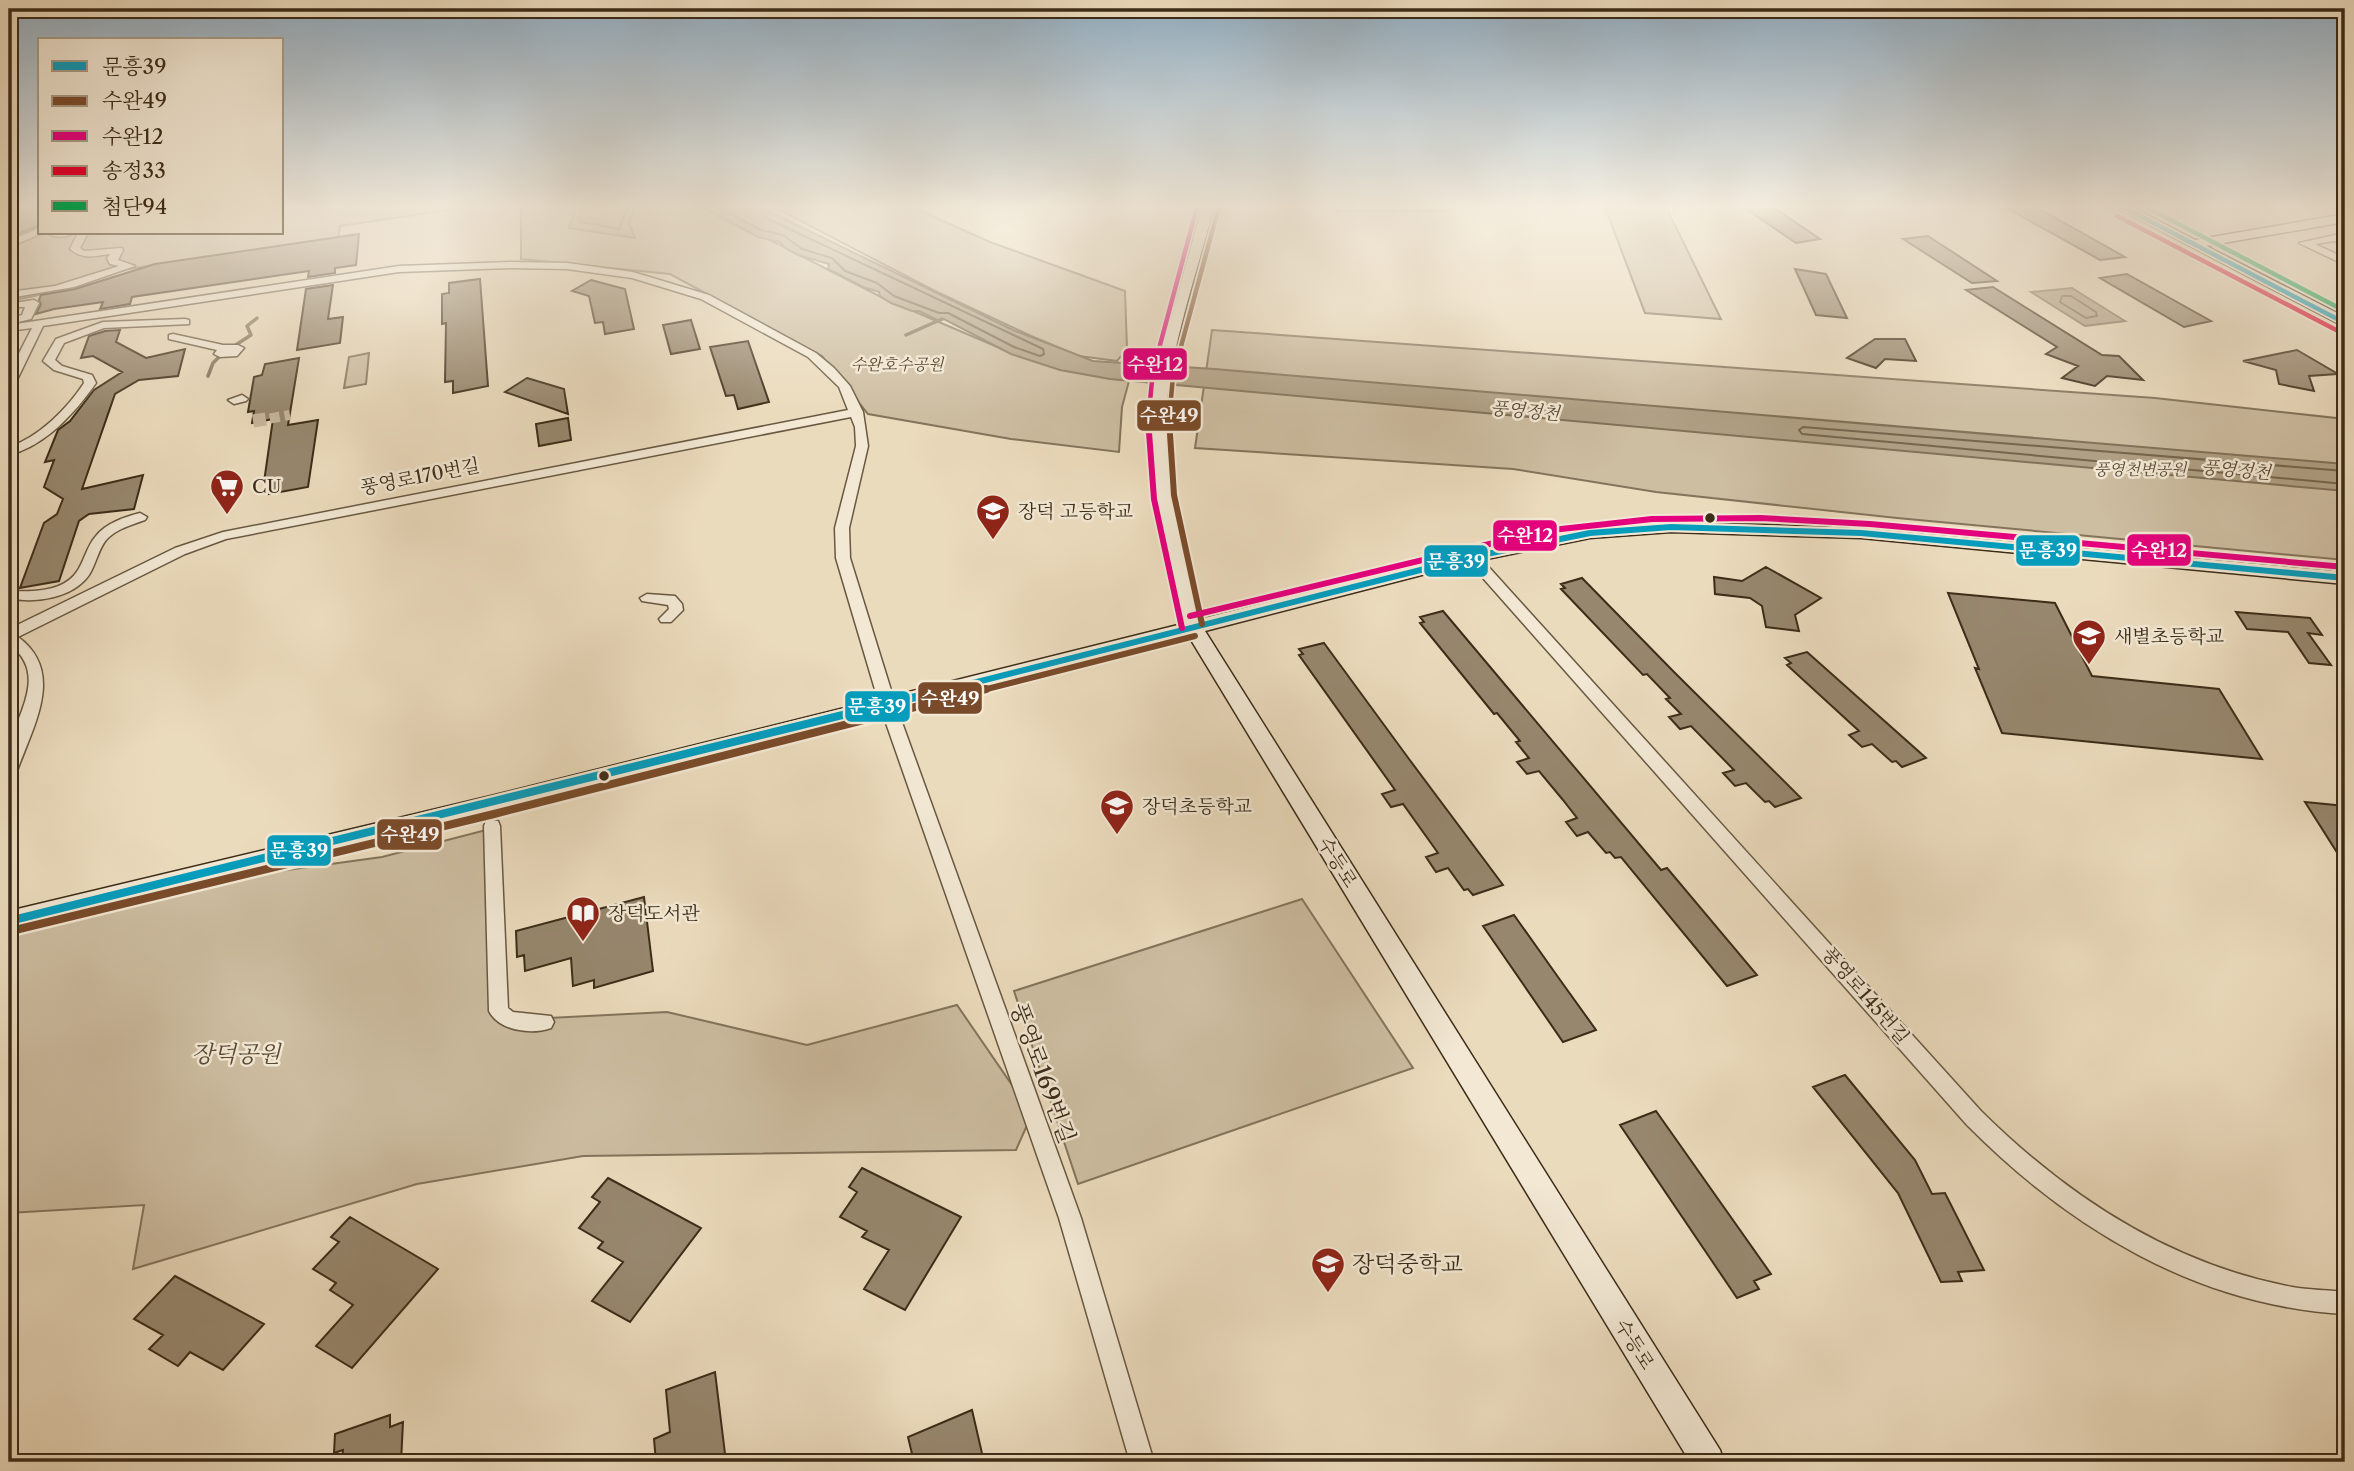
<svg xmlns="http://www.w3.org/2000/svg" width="2354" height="1471" font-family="'Libre Caslon Text','Noto Serif KR',serif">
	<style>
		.green { fill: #cdbda1; stroke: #84745c; stroke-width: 2 }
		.water { fill: #b0a085; stroke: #827259; stroke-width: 2 }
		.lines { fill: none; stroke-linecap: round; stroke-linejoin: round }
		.shore { stroke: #76664e; stroke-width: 2 }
		.stream { stroke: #827259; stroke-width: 3.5 }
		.building { fill: #97876e; stroke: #3c2c18; stroke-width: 2 }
		.street-tunnel-far1 { stroke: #c8b89c; stroke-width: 10; stroke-dasharray: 10 5; stroke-linecap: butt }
		.street-tunnel { stroke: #c8b89c; stroke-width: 13; stroke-dasharray: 13 7; stroke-linecap: butt }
		.street-casing { stroke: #685841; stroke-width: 3 }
		.secondary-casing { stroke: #3c2c18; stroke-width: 3 }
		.street { fill: #f2e8d4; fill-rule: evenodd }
		.secondary { fill: #f2e8d4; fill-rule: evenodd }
		.bus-1-far2-casing { stroke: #f2e8d4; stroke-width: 8 }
		.bus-1-far1-casing { stroke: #f2e8d4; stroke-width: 10 }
		.bus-1-casing { stroke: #f2e8d4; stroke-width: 13 }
		.bus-2-far2-casing { stroke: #f2e8d4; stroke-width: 8 }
		.bus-2-far1-casing { stroke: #f2e8d4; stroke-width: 10 }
		.bus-2-casing { stroke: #f2e8d4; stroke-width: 13 }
		.bus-3-far1-casing { stroke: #f2e8d4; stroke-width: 8 }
		.bus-3-casing { stroke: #f2e8d4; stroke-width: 10 }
		.bus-4-casing { stroke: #f2e8d4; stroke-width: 8 }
		.bus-5-casing { stroke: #f2e8d4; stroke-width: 8 }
		.bus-1-far2 { stroke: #069cbc; stroke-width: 4.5 }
		.bus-1-far1 { stroke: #069cbc; stroke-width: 6 }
		.bus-1 { stroke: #069cbc; stroke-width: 8 }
		.bus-2-far2 { stroke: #7a4b2a; stroke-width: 4.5 }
		.bus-2-far1 { stroke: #7a4b2a; stroke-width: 6 }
		.bus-2 { stroke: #7a4b2a; stroke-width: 8 }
		.bus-3-far1 { stroke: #e5007d; stroke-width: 4.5 }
		.bus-3 { stroke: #e5007d; stroke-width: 6 }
		.bus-4 { stroke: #e4002b; stroke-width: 4.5 }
		.bus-5 { stroke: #00a651; stroke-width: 4.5 }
		.bus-dot { fill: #3c2c18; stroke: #f2e8d4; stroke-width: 2.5 }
		.labels { text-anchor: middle; stroke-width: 5; stroke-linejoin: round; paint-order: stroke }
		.far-park-label { font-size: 16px; font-style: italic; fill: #594933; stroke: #f2e8d4 }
		.far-water-label { font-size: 18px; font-style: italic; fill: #594933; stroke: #f2e8d4 }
		.street-label { font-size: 19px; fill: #3c2c18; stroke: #f2e8d4 }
		.poi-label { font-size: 19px; fill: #3c2c18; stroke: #f2e8d4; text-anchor: start }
		.near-park-label { font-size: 23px; font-style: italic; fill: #594933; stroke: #f2e8d4 }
		.near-street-label { font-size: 23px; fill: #3c2c18; stroke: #f2e8d4 }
		.near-poi-label { font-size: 23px; fill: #3c2c18; stroke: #f2e8d4; text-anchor: start }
		.line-badge { stroke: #f2e8d4; stroke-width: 2.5 }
		.badge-label { font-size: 19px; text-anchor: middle; font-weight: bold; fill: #fff }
	</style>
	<rect width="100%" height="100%" fill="#ebdbbd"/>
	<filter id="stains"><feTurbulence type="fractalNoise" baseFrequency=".00286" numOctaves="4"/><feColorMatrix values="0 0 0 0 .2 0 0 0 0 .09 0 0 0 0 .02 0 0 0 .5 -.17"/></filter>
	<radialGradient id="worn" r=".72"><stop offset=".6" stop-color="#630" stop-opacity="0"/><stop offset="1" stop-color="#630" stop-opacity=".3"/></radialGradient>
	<!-- green -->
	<path class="green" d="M282,207H468L340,226L338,238L114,271L35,296L9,301V242L40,224V233H282Z
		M521,207H706L885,299L1002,349L1129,381L1122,407L1119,452L1011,439L868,414L822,356L670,274L521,259Z
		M774,207H912L990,242L1125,291L1127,349L1117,361L1079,356L1031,336L935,291Z
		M1605,207H1666L1721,319L1645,313Z
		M1212,330L2155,398L2345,419V560L1897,518L1656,492L1513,469L1195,448Z
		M369,353L366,384L344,388L349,357Z
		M486,830L509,1020L667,1012L807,1045L957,1005L1032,1114L1016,1150L583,1156L417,1184L133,1269L144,1205L9,1213V923L185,884L382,857Z
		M1302,899L1413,1068L1078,1184L1014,991Z"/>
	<!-- water -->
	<path class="water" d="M581,207H635L629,223L635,238L569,228L574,212Z
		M702,207H760L1013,330L1093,361L1214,369L2345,464V491L1110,379L1060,370L1011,354L944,319L939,321L919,311H912L891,303L880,296L879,292L863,287L828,269L829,264L798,255L785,248L780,242L758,237Z
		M2072,288L2125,321L2085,326L2031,292Z"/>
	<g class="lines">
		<!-- shore -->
		<path class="shore" d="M583,207L579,219L581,222L619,229L628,207
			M717,207L761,230L783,235L802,249L832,258L845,271L877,283L894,296L939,313H948L1014,347L1040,356L1044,354L1043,349L764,217L759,207
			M2062,296H2071L2096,312L2097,316L2086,318L2060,302Z
			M2345,471L1803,427L1799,430L1802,434L2345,484"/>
		<!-- stream -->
		<path class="stream" d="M906,335L942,319
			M234,346L251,335L247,326L257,318
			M208,376L213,363L220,356L216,353"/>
	</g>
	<!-- building -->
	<path class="building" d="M9,207H40V225L9,238Z
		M1743,207H1773L1820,239L1796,243Z
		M2005,207H2036L2125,257L2100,260Z
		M359,234L356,265L335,268V273L308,277L309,271L132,297L130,304L100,309L103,302L54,309L36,314L41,304L39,300L41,295L75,289L155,264Z
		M1928,236L1997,281L1972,283L1903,239Z
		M1795,269L1826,274L1847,318L1816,315Z
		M2127,274L2211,321L2184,327L2100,278Z
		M480,279L488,386L453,393V381L445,382L446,323L442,324V294L449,293V283Z
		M591,280L625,289L634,329L605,334L603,322L595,323L589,296L572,291Z
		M333,285L328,319L343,317L340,343L297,350L306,289Z
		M1993,287L2102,355L2119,356L2143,380L2107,376L2095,386L2062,378L2078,366L2046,354L2057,347L1966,290Z
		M691,320L700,349L671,354L663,325Z
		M120,330L116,342L146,358L185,349L178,376L139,380L115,394L82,489L143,475L134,509L89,514L79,521L59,581L20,588L44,523L57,514L63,499L44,487L54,460L45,462L58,430L70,421L94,390L122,372L93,356L81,358L89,336L105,331Z
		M1875,339H1905L1916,361L1885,359L1876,368L1847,358Z
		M748,341L769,402L738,409L734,395L726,396L710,347Z
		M2297,350L2338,374L2309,376L2314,391L2279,384L2276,370L2243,361Z
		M299,358L288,425L318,420L308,487L269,494L271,480L264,482L273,419L252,423L254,411L248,412L254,377L262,375L265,364Z
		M527,378L564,389L568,414L505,392Z
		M568,418L571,440L539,446L536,424Z
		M1766,567L1821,598L1795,615L1799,631L1766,627L1762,606L1750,598L1715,594L1714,577L1742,581Z
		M1582,578L1674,672L1801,798L1775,807L1769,801L1765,802L1746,783L1735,786L1723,773L1734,770L1691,726L1680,729L1669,717L1681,714L1666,699L1670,698L1647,674L1643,675L1561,589L1565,588L1561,584Z
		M1948,593L2055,603L2092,676L2219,689L2262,759L2002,733L1975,668L1979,669Z
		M1443,611L1661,870L1667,868L1757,975L1727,986L1621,857L1615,858L1610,852L1606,853L1588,832L1577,836L1566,822L1577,818L1563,800L1539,771L1527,774L1517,762L1529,758L1516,742L1520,741L1497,713L1494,714L1420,623L1424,622L1420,617Z
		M2236,612L2310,618L2322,635L2308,633L2331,665L2309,663L2288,632L2247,629Z
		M1324,643L1409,759L1503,885L1473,895L1468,889L1464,890L1448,868L1436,872L1426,857L1438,853L1403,804L1391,807L1382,794L1395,790L1299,655L1303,654L1299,649Z
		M1807,652L1926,758L1902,767L1896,761L1892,762L1872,744L1862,747L1849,735L1859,731L1787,665L1791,663L1785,658Z
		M2305,802L2345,806V865Z
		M644,897L653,971L594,988V980L573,986L571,958L525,971L524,955L517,957L516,931Z
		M1514,915L1558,977L1596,1030L1563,1042L1483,926Z
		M1845,1075L1915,1160L1932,1194L1945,1193L1984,1270L1958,1272L1962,1281L1941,1282L1898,1193L1813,1087Z
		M1656,1111L1771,1274L1754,1281L1759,1289L1737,1298L1620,1125Z
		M862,1168L961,1217L905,1310L864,1289L889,1250L862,1237L867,1231L840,1217L857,1192L849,1187Z
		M608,1178L701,1228L630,1322L592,1301L623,1262L598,1248L603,1242L579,1228L600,1202L592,1197Z
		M350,1217L438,1269L352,1368L316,1346L353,1305L330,1290L336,1283L313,1269L339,1242L331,1237Z
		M175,1276L264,1324L223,1370L190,1352L178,1366L149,1349L163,1335L134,1319Z
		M715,1372L726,1462H656L654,1439L670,1432L666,1390Z
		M972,1410L984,1462H914L908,1437Z
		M390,1415V1427L403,1422L401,1462H342L343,1450L334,1453L335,1434Z"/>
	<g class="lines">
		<!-- street-tunnel-far1 -->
		<path class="street-tunnel-far1" d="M255,421L290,415"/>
		<!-- street-tunnel -->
		<path class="street-tunnel" d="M253,421L266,419"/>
		<!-- street casing -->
		<g class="street-casing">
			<path id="street" d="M1334,207H1454L1450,210H1338Z
				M2228,207H2246L2242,210Z
				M2334,207H2345V213Z
				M40,228V233H43L9,247V241Z
				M48,233H73C67,238 54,238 48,233Z
				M78,233H88L80,248L84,251L122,248L123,250L118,260L135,266L74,287L9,298V292L55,286L119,266L110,264L107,258L110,254C95,256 82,260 70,249Z
				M2335,235L2345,239V245L2334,241L2315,244L2345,258V265L2299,243Z
				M511,262L567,263L633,272L709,295L816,353L834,368L850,386L863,412L868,446L849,528L850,558L895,703L1081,1218L1154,1462H1130L1059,1218L879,703L836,558L835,528L856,446L855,427L851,417L226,539L185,554L18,637C66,672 33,726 17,771L15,775L9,777C9,768 7,758 9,749C17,712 49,674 9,644V629L175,548L223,532L848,410L839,387L808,357L701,299L632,278L567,269L511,268L399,272L43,326L15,384L9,387V373L32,328L9,331V325L399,266Z
				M34,300L39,303L31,319L9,324V318L22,315L25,307H14V303Z
				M185,319L189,320V324L104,328L64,343L55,360L62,366L92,375L96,383C75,413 45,446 9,455V447C39,437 67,409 84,383L83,379L54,370L43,361L56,339L103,322Z
				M173,334L223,345H238L244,348L237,356L220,357L214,354L217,350L169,339V335Z
				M242,395L248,399L246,401L234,404L228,400Z
				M140,513L147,517L145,520C131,525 116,529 106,540C98,550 96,564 89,575C73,598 35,604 9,598V585L14,586L17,591C38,592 66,590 78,570C85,559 87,546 96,536C106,523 125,517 140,513Z
				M1472,553L1477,554L1981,1111C2068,1197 2170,1264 2292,1287C2309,1290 2327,1290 2345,1292V1314C2197,1306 2069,1228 1967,1125L1467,560L1465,557L1467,554Z
				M647,594L675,596L682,604L683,610L671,622H661L659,619L669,609L668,605L642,601L640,598Z
				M492,820L498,821L500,826L508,1008L513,1012L551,1016L554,1022L551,1028C531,1035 499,1031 489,1011L484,826L486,821Z"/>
		</g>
		<!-- secondary casing -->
		<g class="secondary-casing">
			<path id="secondary" d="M1202,207H1214C1197,272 1170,348 1166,415C1163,479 1186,557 1200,619L1472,551L1590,528L1671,522L1861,528L2345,572V584L1861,538L1671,532L1590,538L1472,562L1205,631L1720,1450L1724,1462H1690L1188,635L491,812L9,931V911L491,796L1182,624L1155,497L1150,417L1155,374Z
				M2116,207H2132L2195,240L2345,214V222L2206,246L2345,317V327Z"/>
		</g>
		<!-- street -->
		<use href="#street" class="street"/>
		<!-- secondary -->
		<use href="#secondary" class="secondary"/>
		<!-- bus-1-far2 casing -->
		<g class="bus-1-far2-casing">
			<path id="bus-1-far2" d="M2123,207L2345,323"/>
		</g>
		<!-- bus-1-far1 casing -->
		<g class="bus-1-far1-casing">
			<path id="bus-1-far1" d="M941,691L1472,557L1590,533L1671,527L1861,533L2345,578"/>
		</g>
		<!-- bus-1 casing -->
		<g class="bus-1-casing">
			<path id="bus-1" d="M9,921L948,689"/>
		</g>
		<!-- bus-2-far2 casing -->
		<g class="bus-2-far2-casing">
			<path id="bus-2-far2" d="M1169,421L1173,376L1218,210"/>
		</g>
		<!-- bus-2-far1 casing -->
		<g class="bus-2-far1-casing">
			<path id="bus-2-far1" d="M1169,419L1174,495L1202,624
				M979,691L1195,636"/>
		</g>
		<!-- bus-2 casing -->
		<g class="bus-2-casing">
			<path id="bus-2" d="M11,931L494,814L986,689"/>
		</g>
		<!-- bus-3-far1 casing -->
		<g class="bus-3-far1-casing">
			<path id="bus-3-far1" d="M1148,421L1153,371L1197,207"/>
		</g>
		<!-- bus-3 casing -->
		<g class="bus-3-casing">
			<path id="bus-3" d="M1148,419L1154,499L1182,628
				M1190,616L1543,531L1652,519L1761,518L1870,524L2345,567"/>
		</g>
		<!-- bus-4 casing -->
		<g class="bus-4-casing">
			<path id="bus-4" d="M2117,216L2340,332"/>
		</g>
		<!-- bus-5 casing -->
		<g class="bus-5-casing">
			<path id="bus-5" d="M2146,207L2345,311"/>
		</g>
		<!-- bus-1-far2 -->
		<use href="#bus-1-far2" class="bus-1-far2"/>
		<!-- bus-1-far1 -->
		<use href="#bus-1-far1" class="bus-1-far1"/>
		<!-- bus-1 -->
		<use href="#bus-1" class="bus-1"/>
		<!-- bus-2-far2 -->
		<use href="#bus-2-far2" class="bus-2-far2"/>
		<!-- bus-2-far1 -->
		<use href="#bus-2-far1" class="bus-2-far1"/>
		<!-- bus-2 -->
		<use href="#bus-2" class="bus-2"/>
		<!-- bus-3-far1 -->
		<use href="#bus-3-far1" class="bus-3-far1"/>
		<!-- bus-3 -->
		<use href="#bus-3" class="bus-3"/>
		<!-- bus-4 -->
		<use href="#bus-4" class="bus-4"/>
		<!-- bus-5 -->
		<use href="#bus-5" class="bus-5"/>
	</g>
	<!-- sky -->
	<linearGradient id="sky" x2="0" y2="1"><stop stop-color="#91acc0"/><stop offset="0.5" stop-color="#f6efe1"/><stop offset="1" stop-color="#f6efe1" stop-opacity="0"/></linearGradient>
	<rect width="2354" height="413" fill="url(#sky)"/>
	<!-- icons -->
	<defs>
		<g id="supermarket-pin" transform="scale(1.75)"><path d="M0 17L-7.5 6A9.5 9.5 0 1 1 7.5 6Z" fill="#8f2418" stroke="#f2e8d4"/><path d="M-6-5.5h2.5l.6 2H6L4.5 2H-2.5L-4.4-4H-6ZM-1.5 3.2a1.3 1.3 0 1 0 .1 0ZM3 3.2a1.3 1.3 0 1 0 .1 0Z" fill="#fff"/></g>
		<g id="school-pin" transform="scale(1.75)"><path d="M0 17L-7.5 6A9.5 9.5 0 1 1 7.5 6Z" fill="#8f2418" stroke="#f2e8d4"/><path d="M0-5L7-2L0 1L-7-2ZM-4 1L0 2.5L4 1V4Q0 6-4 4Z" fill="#fff"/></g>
		<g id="library-pin" transform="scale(1.75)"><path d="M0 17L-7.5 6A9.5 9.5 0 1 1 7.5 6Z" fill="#8f2418" stroke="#f2e8d4"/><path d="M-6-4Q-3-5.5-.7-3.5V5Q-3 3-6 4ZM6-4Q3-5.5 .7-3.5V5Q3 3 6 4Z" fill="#fff"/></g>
	</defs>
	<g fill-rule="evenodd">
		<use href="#supermarket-pin" x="227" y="486"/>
		<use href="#school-pin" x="993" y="511"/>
		<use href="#school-pin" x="2089" y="636"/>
		<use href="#school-pin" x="1117" y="806"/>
		<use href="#library-pin" x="583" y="913"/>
		<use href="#school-pin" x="1328" y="1264"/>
	</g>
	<!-- markers -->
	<g class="bus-dot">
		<circle cx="1710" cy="518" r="6"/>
		<circle cx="604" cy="776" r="6"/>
	</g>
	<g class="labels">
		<!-- far-park labels -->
		<g class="far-park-label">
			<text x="897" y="370">수완호수공원</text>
			<text x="2140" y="475">풍영천변공원</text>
		</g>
		<!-- far-water labels -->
		<g class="far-water-label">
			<text transform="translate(1525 411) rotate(5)" y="6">풍영정천</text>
			<text transform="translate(2236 470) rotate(5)" y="6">풍영정천</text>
		</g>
		<!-- street labels -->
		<g class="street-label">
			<text transform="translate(420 476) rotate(-11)" y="7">풍영로170번길</text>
			<text transform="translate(1338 862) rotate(58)" y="7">수등로</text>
			<text transform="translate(1866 995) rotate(49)" y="7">풍영로145번길</text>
			<text transform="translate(1635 1344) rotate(58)" y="7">수등로</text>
		</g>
		<!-- poi labels -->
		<g class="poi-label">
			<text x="252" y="493">CU</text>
			<text x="1018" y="518">장덕 고등학교</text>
			<text x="2114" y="643">새별초등학교</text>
			<text x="1142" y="813">장덕초등학교</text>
			<text x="608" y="920">장덕도서관</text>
		</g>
		<!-- near-park labels -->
		<g class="near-park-label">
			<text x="236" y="1062">장덕공원</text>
		</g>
		<!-- near-street labels -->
		<g class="near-street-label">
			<text transform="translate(1043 1073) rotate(70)" y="8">풍영로169번길</text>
		</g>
		<!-- near-poi labels -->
		<g class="near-poi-label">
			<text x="1352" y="1272">장덕중학교</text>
		</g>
	</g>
	<g class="line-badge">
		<rect x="1122" y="347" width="66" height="34" rx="7" fill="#e5007d"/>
		<rect x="1136" y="399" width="66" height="33" rx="7" fill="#7a4b2a"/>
		<rect x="1492" y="519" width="66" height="33" rx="7" fill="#e5007d"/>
		<rect x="2126" y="533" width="66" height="34" rx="7" fill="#e5007d"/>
		<rect x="2015" y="534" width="66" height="33" rx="7" fill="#069cbc"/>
		<rect x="1423" y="544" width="66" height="34" rx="7" fill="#069cbc"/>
		<rect x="917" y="681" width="66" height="34" rx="7" fill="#7a4b2a"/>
		<rect x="844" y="690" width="67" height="33" rx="7" fill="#069cbc"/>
		<rect x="376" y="818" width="67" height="33" rx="7" fill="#7a4b2a"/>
		<rect x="266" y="834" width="66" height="33" rx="7" fill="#069cbc"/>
	</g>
	<g class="badge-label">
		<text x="1155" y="371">수완12</text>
		<text x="1169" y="422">수완49</text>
		<text x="1525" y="542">수완12</text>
		<text x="2159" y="557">수완12</text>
		<text x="2048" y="557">문흥39</text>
		<text x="1456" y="568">문흥39</text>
		<text x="950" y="705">수완49</text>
		<text x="877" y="713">문흥39</text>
		<text x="410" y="841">수완49</text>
		<text x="299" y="857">문흥39</text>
	</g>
	<!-- margin -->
	<rect width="2354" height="1471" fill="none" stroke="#ebdbbd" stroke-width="35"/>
	<rect x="10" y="10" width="2333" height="1450" fill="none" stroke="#3c2c18" stroke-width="3.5"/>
	<rect x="18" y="18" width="2319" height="1436" fill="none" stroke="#3c2c18" stroke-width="2"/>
	<!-- legend -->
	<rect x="38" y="38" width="245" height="196" fill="#f2e8d4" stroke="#a99d89" stroke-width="2"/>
	<rect x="52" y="61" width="35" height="10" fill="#069cbc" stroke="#a99d89" stroke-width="2"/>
	<text x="102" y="74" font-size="21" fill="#3c2c18">문흥39</text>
	<rect x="52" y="96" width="35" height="10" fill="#7a4b2a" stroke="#a99d89" stroke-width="2"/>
	<text x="102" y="108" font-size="21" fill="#3c2c18">수완49</text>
	<rect x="52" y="131" width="35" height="10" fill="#e5007d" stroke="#a99d89" stroke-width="2"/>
	<text x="102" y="144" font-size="21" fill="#3c2c18">수완12</text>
	<rect x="52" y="166" width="35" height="10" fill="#e4002b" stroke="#a99d89" stroke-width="2"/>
	<text x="102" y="178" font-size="21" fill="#3c2c18">송정33</text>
	<rect x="52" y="201" width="35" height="10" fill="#00a651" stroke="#a99d89" stroke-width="2"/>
	<text x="102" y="214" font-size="21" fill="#3c2c18">첨단94</text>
	<rect width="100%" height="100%" filter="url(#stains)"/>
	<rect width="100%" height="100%" fill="url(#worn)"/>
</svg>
